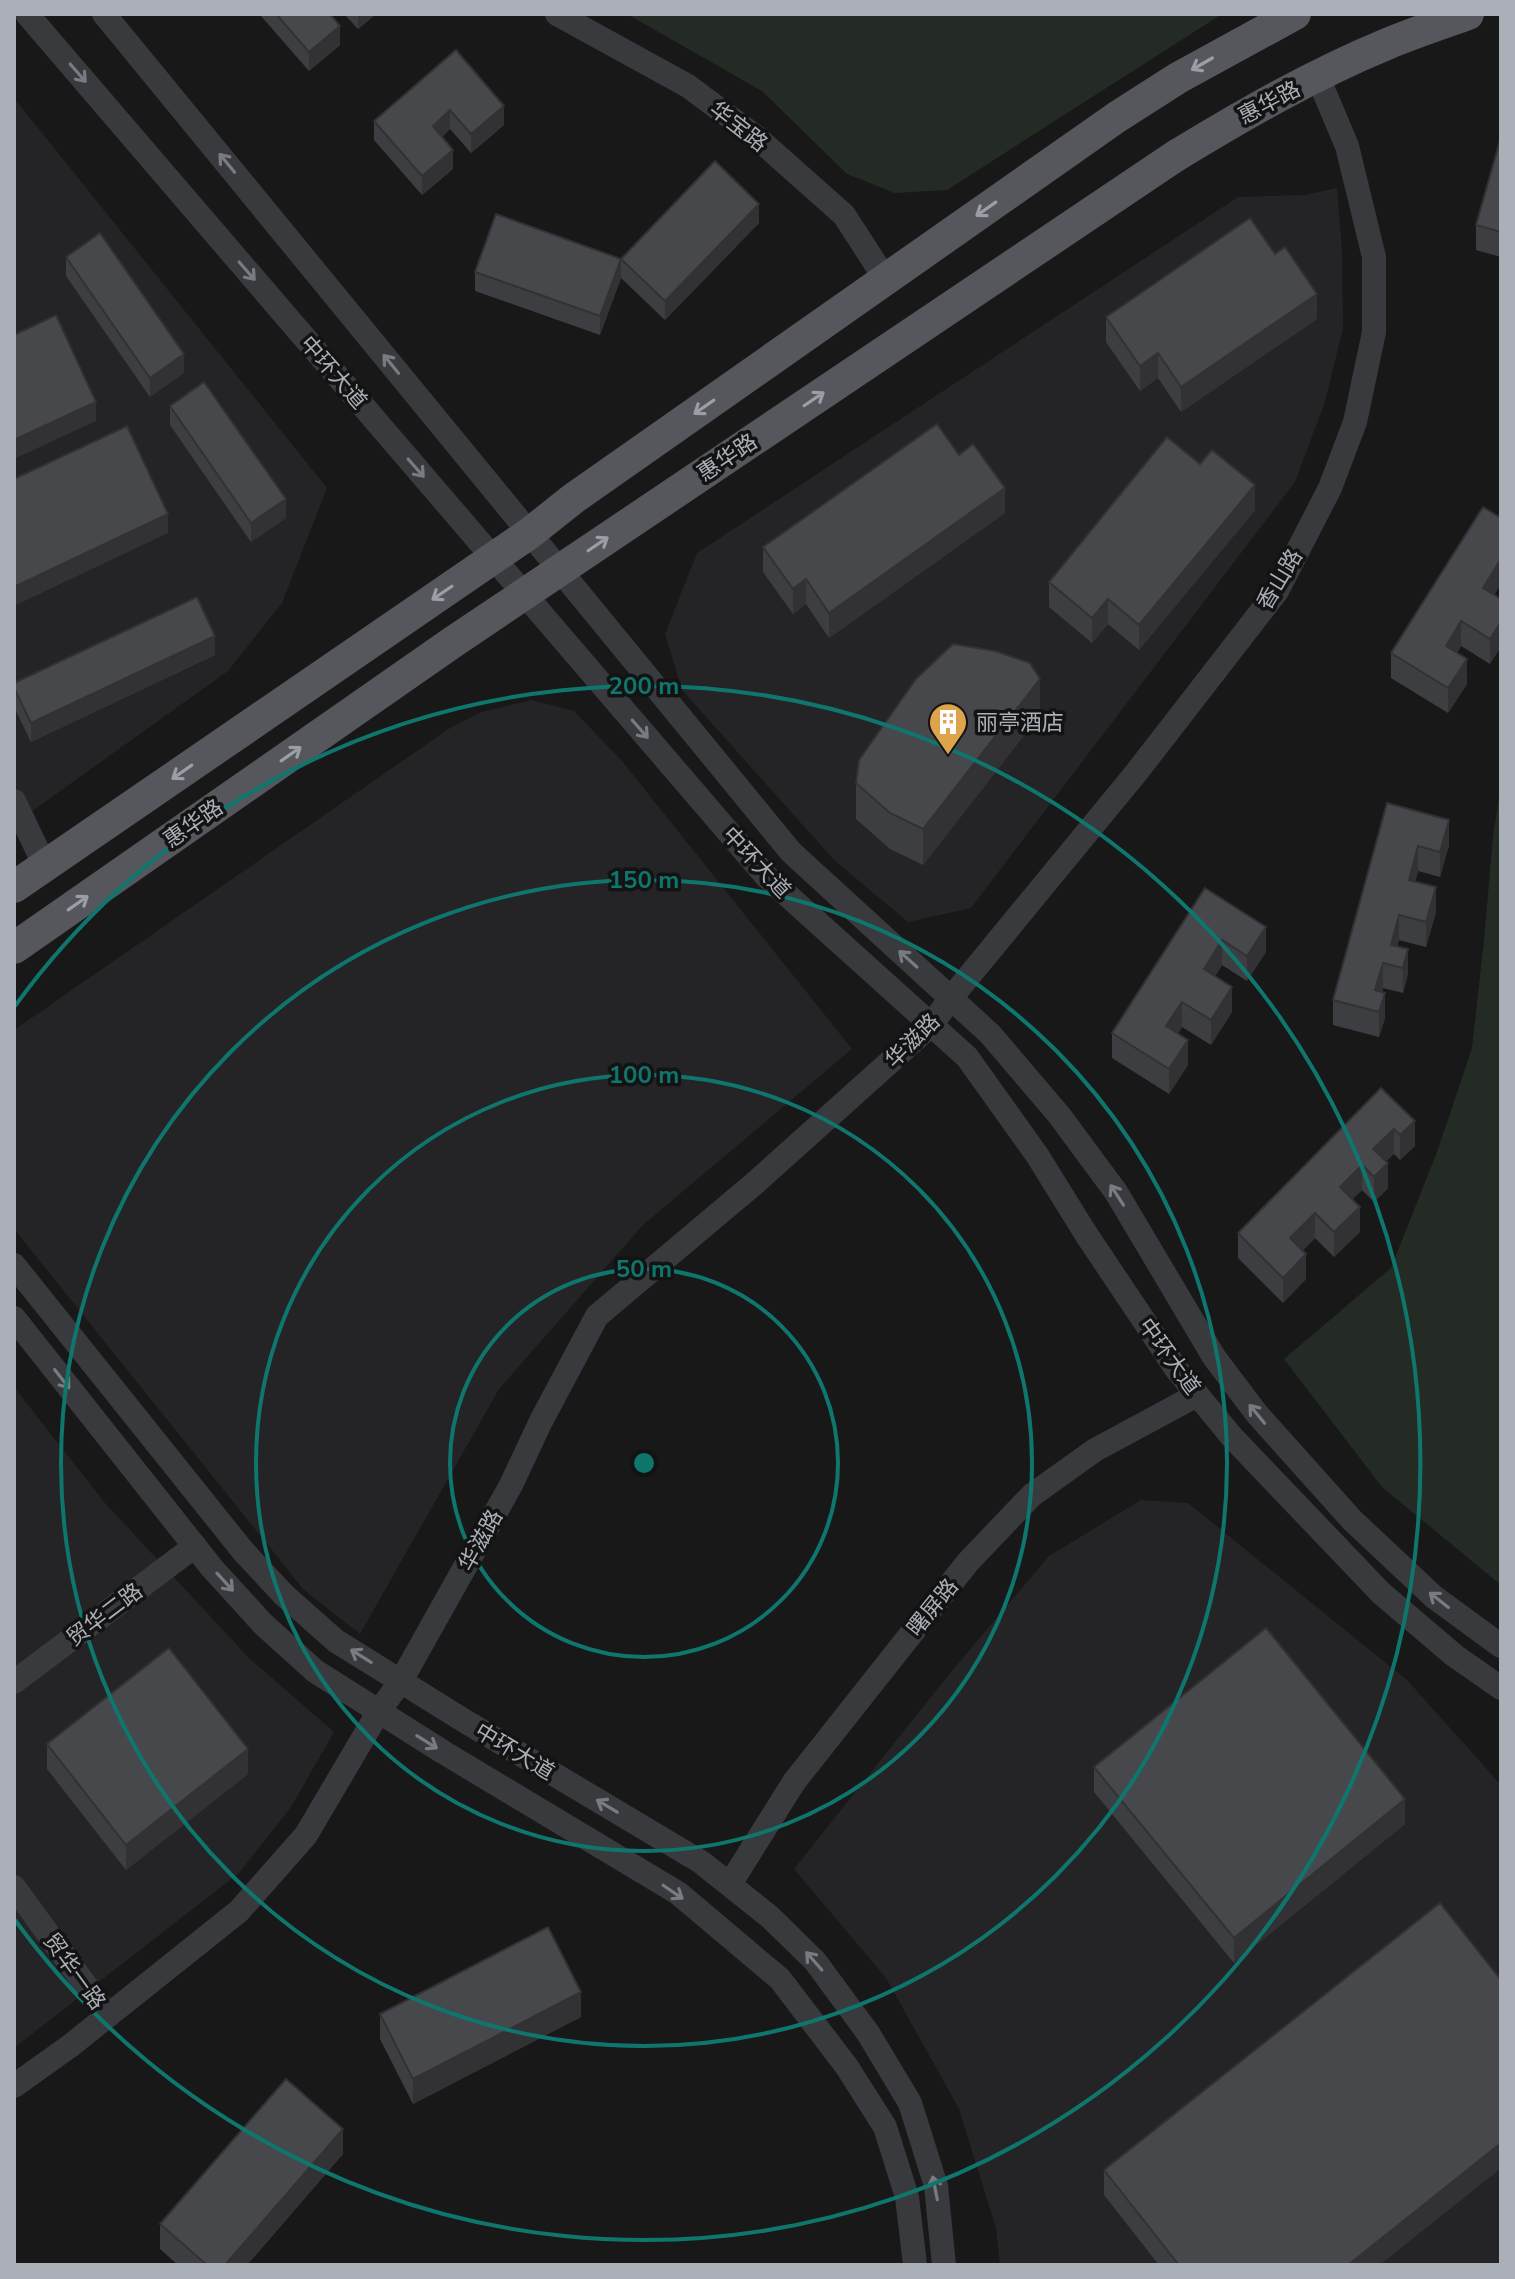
<svg xmlns="http://www.w3.org/2000/svg" width="1515" height="2279" font-family="'Nunito Sans','Noto Sans SC',sans-serif">
	<style>
		.built { fill: #242426 }
		.green { fill: #242b25 }
		.lines { fill: none; stroke-linecap: round; stroke-linejoin: round }
		.minor { stroke: #393a3e; stroke-width: 24 }
		.major { stroke: #55575d; stroke-width: 32 }
		.wall { fill: #3d3e41 }
		.shaded-wall { fill: #323235 }
		.building { fill: #47484c; stroke: #323235; stroke-width: 2 }
		.oneway { stroke: #9a9ea6 }
		.oneway2 { stroke: #787b81 }
		.ring { fill: none; stroke: #0f766e; stroke-width: 4 }
		.labels { text-anchor: middle; stroke-width: 7; stroke-linejoin: round; paint-order: stroke }
		.street-label { font-size: 22px; fill: #abb0b8; stroke: #131314 }
		.poi-label { font-size: 22px; fill: #abb0b8; stroke: #131314; text-anchor: start }
		.centre { fill: #0f766e; stroke: #131314; stroke-width: 4 }
		.ring-label { font-size: 24px; text-anchor: middle; font-weight: bold; fill: #0f766e; stroke: #131314; stroke-width: 7; stroke-linejoin: round; paint-order: stroke }
	</style>
	<rect width="100%" height="100%" fill="#181819"/>
	<!-- built -->
	<path class="built" d="M14,98L327,488L282,603L228,671L14,824Z
		M1337,188L1342,252L1343,328L1325,402L1295,482L971,908L908,922L834,860L682,690L665,634L697,553L1238,197L1305,195Z
		M532,700L574,711L622,761L852,1049L643,1225L499,1389L360,1634L304,1590L14,1229V1030L450,728L482,712Z
		M14,1387L105,1503L249,1658L334,1732L291,1807L239,1873L14,2048Z
		M1141,1500L1188,1503L1407,1680L1501,1785V2265H1000L996,2228L959,2109L886,1978L794,1869L950,1673L1049,1556Z"/>
	<!-- green -->
	<path class="green" d="M627,14H1222L947,190L895,193L847,174L762,91Z
		M1501,784V1585L1382,1487L1284,1359L1391,1268L1437,1152L1472,1048L1484,940L1493,837Z"/>
	<g class="lines">
		<!-- minor -->
		<path class="minor" d="M27,14L766,876L967,1057L1037,1155L1086,1234L1177,1370L1232,1437L1381,1593L1455,1656L1501,1688
			M104,14L791,852L990,1034L1059,1115L1116,1192L1214,1357L1257,1414L1352,1520L1434,1597L1501,1646
			M557,14L688,86L755,136L844,215L886,280
			M14,801L45,866
			M14,1265L243,1551L284,1595L336,1641L463,1720L701,1862L770,1917L815,1961L868,2033L910,2103L936,2186L944,2265
			M14,1318L212,1568L263,1624L315,1671L443,1752L678,1893L780,1979L847,2067L885,2127L907,2197L915,2265
			M14,1682L195,1546
			M730,1884L794,1782L968,1562L1032,1495L1095,1450L1197,1395
			M14,1887L108,2016
			M14,2086L70,2046L239,1911L306,1835L379,1711L401,1681L511,1485L541,1421L597,1316L755,1183L931,1025L951,998L1136,773L1277,591L1330,488L1355,422L1374,332V257L1347,146L1317,75"/>
		<!-- major -->
		<path class="major" d="M14,887L530,533L574,498L1117,117L1178,78L1295,14
			M14,948L453,642L1174,157C1243,115 1312,75 1387,44C1413,33 1441,24 1468,14"/>
	</g>
	<!-- wall -->
	<path class="wall" d="M261,14H330L340,45L309,71L261,16Z
		M344,14H376L358,29Z
		M456,50L504,125L471,153L450,129L442,137L453,169L422,195L374,140V121Z
		M1501,137V257L1476,250V225Z
		M759,223L665,320L621,278L600,335L475,291V272L621,259Z
		M66,257L184,373L150,397L66,276Z
		M1106,317L1317,319L1181,412L1158,378L1140,391L1106,342Z
		M170,406L286,518L251,542L170,425Z
		M959,455L1005,513L829,638L806,604L793,614L763,572V547Z
		M1255,510L1139,650L1108,624L1092,643L1049,607V582Z
		M1501,518V584L1494,595L1490,664L1461,646L1457,653L1467,684L1448,713L1391,678V653Z
		M215,655L31,742L14,707V683Z
		M1040,715L923,865L890,849L856,819V783Z
		M1387,803L1449,845L1440,877L1418,871L1415,882L1436,912L1426,947L1399,940L1397,946L1408,974L1403,993L1383,988L1382,992L1385,1018L1379,1037L1333,1025V1000Z
		M1205,888L1266,952L1247,981L1222,965L1215,976L1232,1012L1211,1045L1182,1027L1178,1034L1188,1065L1169,1094L1112,1058V1033Z
		M1381,1088L1415,1146L1400,1160L1394,1154L1386,1161L1388,1188L1374,1202L1362,1190L1352,1199L1360,1232L1334,1257L1315,1238L1302,1251L1306,1279L1283,1303L1238,1258V1233Z
		M47,1744L248,1774L126,1870L47,1769Z
		M1094,1767L1405,1824L1234,1963L1094,1792Z
		M1501,1980V2168L1379,2265H1159L1104,2195V2170Z
		M380,2014L581,2017L413,2104L380,2039Z
		M343,2154L247,2265H178L160,2249V2224Z"/>
	<!-- shaded-wall -->
	<path class="shaded-wall" d="M358,14H376L358,29Z
		M340,26V45L309,71V52Z
		M504,106V125L471,153V134Z
		M450,110V129L433,145V126Z
		M453,150V169L422,195V176Z
		M759,204V223L665,320V301Z
		M621,259V278L600,335V316Z
		M1317,294V319L1181,412V387Z
		M1158,353V378L1140,391V366Z
		M184,354V373L150,397V378Z
		M96,402V421L14,459V440Z
		M1255,485V510L1139,650V625Z
		M1005,488V513L829,638V613Z
		M286,499V518L251,542V523Z
		M168,514V533L14,606V587Z
		M1501,559V584L1483,613V588Z
		M806,579V604L793,614V589Z
		M1108,599V624L1092,643V618Z
		M1461,621V646L1446,671V646Z
		M1501,622V647L1490,664V639Z
		M215,636V655L31,742V723Z
		M1467,659V684L1448,713V688Z
		M1040,679V715L923,865V829Z
		M1449,820V845L1440,877V852Z
		M1418,846V871L1409,905V880Z
		M1436,887V912L1426,947V922Z
		M1399,915V940L1392,965L1391,945Z
		M1266,927V952L1247,981V956Z
		M1222,940V965L1204,994V969Z
		M1408,949V974L1403,993V968Z
		M1383,963V988L1376,1011L1375,990Z
		M1232,987V1012L1211,1045V1020Z
		M1385,993V1018L1379,1037V1012Z
		M1182,1002V1027L1166,1051V1026Z
		M1188,1040V1065L1169,1094V1069Z
		M1415,1121V1146L1400,1160V1135Z
		M1394,1129V1154L1373,1174V1149Z
		M1388,1163V1188L1374,1202V1177Z
		M1362,1165V1190L1340,1212V1187Z
		M1360,1207V1232L1334,1257V1232Z
		M1315,1213V1238L1290,1263V1238Z
		M1306,1254V1279L1283,1303V1278Z
		M248,1749V1774L126,1870V1845Z
		M1405,1799V1824L1234,1963V1938Z
		M581,1992V2017L413,2104V2079Z
		M343,2129V2154L247,2265H225Z
		M1501,2143V2168L1379,2265H1348Z"/>
	<!-- building -->
	<path class="building" d="M276,14H330L340,26L309,52Z
		M456,50L504,106L471,134L450,110L433,126L453,150L422,176L374,121Z
		M1501,137V232L1476,225Z
		M715,161L759,204L665,301L621,259Z
		M496,214L621,259L600,316L475,272Z
		M1250,218L1275,254L1285,247L1317,294L1181,387L1158,353L1140,366L1106,317Z
		M100,233L184,354L150,378L66,257Z
		M56,315L96,402L14,440V335Z
		M204,382L286,499L251,523L170,406Z
		M937,424L959,455L973,444L1005,488L829,613L806,579L793,589L763,547Z
		M127,426L168,514L14,587V479Z
		M1167,437L1200,464L1212,450L1255,485L1139,625L1108,599L1092,618L1049,582Z
		M1483,507L1501,518V559L1483,588L1501,599V622L1490,639L1461,621L1446,646L1467,659L1448,688L1391,653Z
		M197,597L215,636L31,723L14,688V683Z
		M953,644L995,651L1030,663L1040,679L923,829L890,813L856,783L859,760L916,679Z
		M1387,803L1449,820L1440,852L1418,846L1409,880L1436,887L1426,922L1399,915L1391,945L1408,949L1403,968L1383,963L1375,990L1385,993L1379,1012L1333,1000Z
		M1205,888L1266,927L1247,956L1222,940L1204,969L1232,987L1211,1020L1182,1002L1166,1026L1188,1040L1169,1069L1112,1033Z
		M1381,1088L1415,1121L1400,1135L1394,1129L1373,1149L1388,1163L1374,1177L1362,1165L1340,1187L1360,1207L1334,1232L1315,1213L1290,1238L1306,1254L1283,1278L1238,1233Z
		M1266,1628L1405,1799L1234,1938L1094,1767Z
		M169,1648L248,1749L126,1845L47,1744Z
		M1440,1903L1501,1980V2143L1348,2265H1179L1104,2170Z
		M548,1927L581,1992L413,2079L380,2014Z
		M286,2079L343,2129L225,2265H207L160,2224Z"/>
	<!-- one-way arrows -->
	<defs><path id="oneway-shaft" d="M-6 0H5M1.5-3L5.5 0L1.5 3" fill="none" stroke-width="1.6" stroke-linecap="round" stroke-linejoin="round" transform="scale(2)"/></defs>
	<g class="oneway">
		<use href="#oneway-shaft" transform="translate(1202 64) rotate(150)"/>
		<use href="#oneway-shaft" transform="translate(986 209) rotate(145)"/>
		<use href="#oneway-shaft" transform="translate(814 399) rotate(-34)"/>
		<use href="#oneway-shaft" transform="translate(704 407) rotate(145)"/>
		<use href="#oneway-shaft" transform="translate(598 544) rotate(-34)"/>
		<use href="#oneway-shaft" transform="translate(442 593) rotate(146)"/>
		<use href="#oneway-shaft" transform="translate(291 754) rotate(-35)"/>
		<use href="#oneway-shaft" transform="translate(182 772) rotate(145)"/>
		<use href="#oneway-shaft" transform="translate(78 903) rotate(-35)"/>
	</g>
	<g class="oneway2">
		<use href="#oneway-shaft" transform="translate(78 73) rotate(49)"/>
		<use href="#oneway-shaft" transform="translate(227 163) rotate(-129)"/>
		<use href="#oneway-shaft" transform="translate(247 271) rotate(49)"/>
		<use href="#oneway-shaft" transform="translate(391 364) rotate(-129)"/>
		<use href="#oneway-shaft" transform="translate(416 468) rotate(49)"/>
		<use href="#oneway-shaft" transform="translate(640 729) rotate(49)"/>
		<use href="#oneway-shaft" transform="translate(908 959) rotate(-138)"/>
		<use href="#oneway-shaft" transform="translate(1117 1195) rotate(-123)"/>
		<use href="#oneway-shaft" transform="translate(62 1379) rotate(52)"/>
		<use href="#oneway-shaft" transform="translate(1257 1414) rotate(-129)"/>
		<use href="#oneway-shaft" transform="translate(225 1582) rotate(48)"/>
		<use href="#oneway-shaft" transform="translate(1439 1600) rotate(-142)"/>
		<use href="#oneway-shaft" transform="translate(361 1656) rotate(-148)"/>
		<use href="#oneway-shaft" transform="translate(427 1742) rotate(32)"/>
		<use href="#oneway-shaft" transform="translate(607 1806) rotate(-149)"/>
		<use href="#oneway-shaft" transform="translate(673 1892) rotate(34)"/>
		<use href="#oneway-shaft" transform="translate(814 1961) rotate(-131)"/>
		<use href="#oneway-shaft" transform="translate(935 2188) rotate(-101)"/>
	</g>
	<!-- distance rings -->
	<g class="ring">
		<circle cx="644" cy="1463" r="194"/>
		<circle cx="644" cy="1463" r="388"/>
		<circle cx="644" cy="1463" r="583"/>
		<path d="M15 1006A777 777 0 1 1 15 1920"/>
	</g>
	<!-- icons -->
	<defs>
		<g id="building-pin" transform="scale(2)"><path d="M0 17L-7.5 6A9.5 9.5 0 1 1 7.5 6Z" fill="#dea44b" stroke="#131314"/><path d="M-4-6H4V6H1V3H-1V6H-4ZM-2.5-4.3h1.7v1.8h-1.7ZM.8-4.3h1.7v1.8H.8ZM-2.5-1h1.7V.8h-1.7ZM.8-1h1.7V.8H.8Z" fill="#fff"/></g>
	</defs>
	<g fill-rule="evenodd">
		<use href="#building-pin" x="948" y="722"/>
	</g>
	<g class="labels">
		<!-- street labels -->
		<g class="street-label">
			<text transform="translate(1269 102) rotate(-28)" y="8">惠华路</text>
			<text transform="translate(739 126) rotate(38)" y="8">华宝路</text>
			<text transform="translate(334 372) rotate(49)" y="8">中环大道</text>
			<text transform="translate(727 457) rotate(-34)" y="8">惠华路</text>
			<text transform="translate(1279 579) rotate(-59)" y="8">香山路</text>
			<text transform="translate(193 823) rotate(-35)" y="8">惠华路</text>
			<text transform="translate(757 862) rotate(47)" y="8">中环大道</text>
			<text transform="translate(912 1040) rotate(-45)" y="8">华滋路</text>
			<text transform="translate(1170 1356) rotate(54)" y="8">中环大道</text>
			<text transform="translate(480 1540) rotate(-61)" y="8">华滋路</text>
			<text transform="translate(932 1607) rotate(-51)" y="8">曙屏路</text>
			<text transform="translate(104 1614) rotate(-37)" y="8">贸华二路</text>
			<text transform="translate(515 1751) rotate(31)" y="8">中环大道</text>
			<text transform="translate(75 1971) rotate(54)" y="8">贸华一路</text>
		</g>
		<!-- poi labels -->
		<g class="poi-label">
			<text x="976" y="730">丽亭酒店</text>
		</g>
	</g>
	<circle cx="644" cy="1463" r="12" class="centre"/>
	<g class="ring-label">
		<text x="644" y="694">200 m</text>
		<text x="644" y="888">150 m</text>
		<text x="644" y="1083">100 m</text>
		<text x="644" y="1277">50 m</text>
	</g>
	<!-- border -->
	<rect width="1515" height="2279" fill="none" stroke="#abb0b8" stroke-width="32"/>
</svg>
